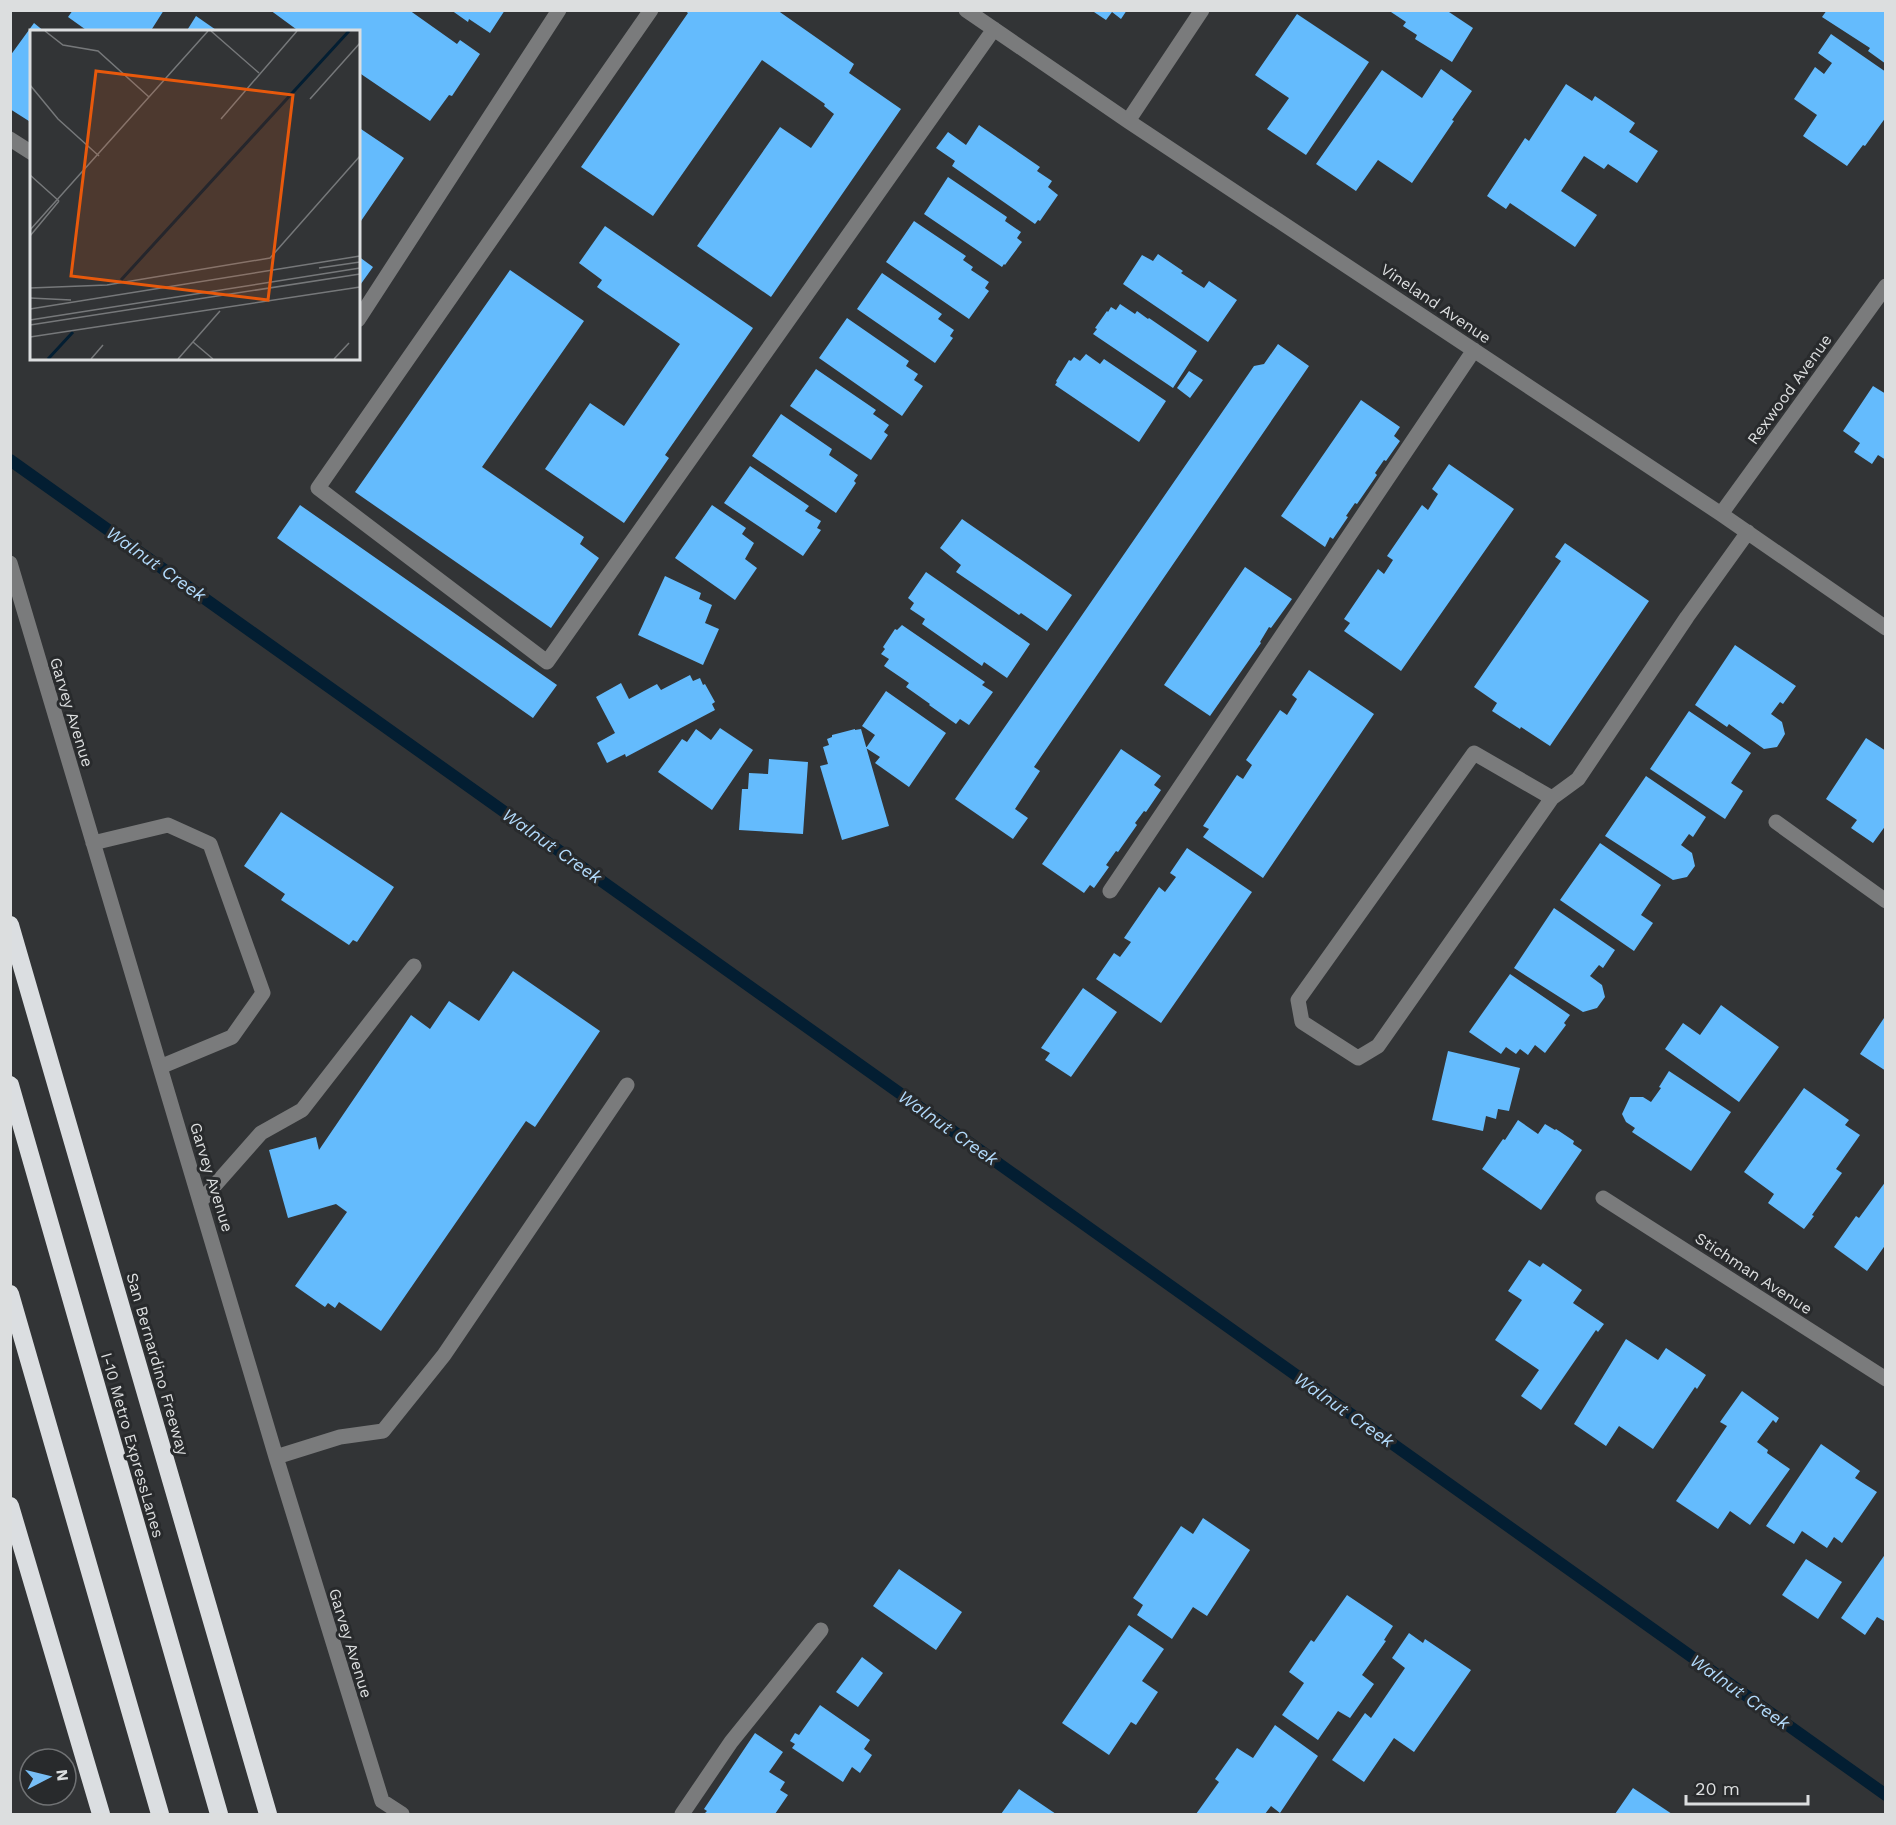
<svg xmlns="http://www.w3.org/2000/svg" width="1896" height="1825" font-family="'Work Sans',sans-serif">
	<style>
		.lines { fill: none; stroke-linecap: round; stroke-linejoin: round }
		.stream { stroke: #031e32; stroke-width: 12 }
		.building { fill: #64bbfd }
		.minor { stroke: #7a7b7c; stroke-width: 15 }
		.highway { stroke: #dbdee1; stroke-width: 18 }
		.labels { text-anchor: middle; stroke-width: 6; stroke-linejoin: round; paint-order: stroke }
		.street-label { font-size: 16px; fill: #dcdedf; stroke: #282a2c }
		.water-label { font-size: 18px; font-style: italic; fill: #b1d9fa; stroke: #282a2c }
		.inset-river { fill: none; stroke: #031e32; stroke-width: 3 }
		.inset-road { fill: none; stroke: #76787a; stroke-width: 1.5 }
		.view { fill: #e8590c; fill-opacity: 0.15; stroke: #e8590c; stroke-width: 3 }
		.inset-edge { fill: none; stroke: #dcdedf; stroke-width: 3 }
	</style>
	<rect width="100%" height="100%" fill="#323436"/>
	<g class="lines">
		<!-- stream -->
		<path class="stream" d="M10,460L1886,1795"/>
	</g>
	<!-- building -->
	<path class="building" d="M73,10H164L150,32H89L68,17Z
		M270,10H409L457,44L460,40L480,54L452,96L449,95L430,121L358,72V32H300Z
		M451,10H505L490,33L469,19L468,22Z
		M684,10H777L854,64L849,73L901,109L771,297L697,246L780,127L811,148L834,114L824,106L825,104L762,60L653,216L581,167L688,13Z
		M1091,10H1127L1121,19L1112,12L1106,20Z
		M1388,10H1446L1473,28L1452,62L1415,39L1417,35L1403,26L1406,22Z
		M1827,10H1886V64L1868,51L1870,48L1822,17Z
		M1297,14L1369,62L1306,155L1267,129L1289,98L1255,75Z
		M196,16L219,32H186Z
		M34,23L45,32H32V123L10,109V56Z
		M1831,34L1886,72V117L1865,146L1863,145L1847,166L1803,136L1817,115L1794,99L1815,67L1824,74L1832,63L1818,53Z
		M1441,69L1472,91L1452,120L1454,121L1412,183L1378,160L1356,191L1316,164L1382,70L1422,98Z
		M1566,84L1592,101L1595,96L1635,123L1629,132L1658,151L1637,183L1608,164L1604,169L1584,156L1561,191L1597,215L1575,247L1510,203L1506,209L1487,196L1525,138L1529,141Z
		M979,125L1040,167L1037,171L1052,181L1048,187L1058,195L1040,221L1038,220L1035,224L952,166L955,161L936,148L948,132L966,145Z
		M358,127L404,158L361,221L358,219Z
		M948,177L1007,217L1005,221L1021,232L1017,238L1022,242L1005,265L1004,264L1002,267L924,214Z
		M914,221L966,256L963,260L973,267L971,270L989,282L985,288L989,291L969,319L886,262Z
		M605,226L753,328L665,455L669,458L624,523L545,469L590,403L624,426L680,344L597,287L602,280L579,263Z
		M1158,254L1183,271L1181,273L1204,288L1209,281L1237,300L1208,342L1123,284L1142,255L1153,261Z
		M358,256L373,267L358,288Z
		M510,270L584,321L482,467L584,537L580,544L599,558L551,628L355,492Z
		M882,273L942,314L938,319L954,330L950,336L953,338L935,363L857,309Z
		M1120,304L1135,314L1137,311L1148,319L1149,318L1197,351L1173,388L1093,334L1097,329L1095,328L1107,311L1108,312L1111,307L1116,310Z
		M847,318L909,361L906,366L918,374L914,380L923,386L902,416L819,358Z
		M1278,344L1309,366L1034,767L1040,771L1015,809L1028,818L1013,839L955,799L1254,366L1264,364Z
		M1086,354L1100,364L1104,359L1166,401L1139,442L1055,385L1057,382L1056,381L1069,360L1071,361L1074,357L1080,361Z
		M816,369L876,410L873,414L889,425L884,432L888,435L871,460L790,406Z
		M1189,371L1203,380L1190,398L1177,388Z
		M1873,386L1886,394V460L1878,455L1872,464L1854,452L1860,443L1843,431Z
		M1361,400L1400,427L1394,436L1400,441L1386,461L1384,460L1375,473L1377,475L1357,504L1355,503L1346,516L1348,517L1333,539L1330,537L1325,547L1281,516Z
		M781,414L832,449L829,455L858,475L854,481L856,483L836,513L752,456Z
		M1449,464L1514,509L1401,671L1344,631L1350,623L1344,619L1378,569L1384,574L1393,560L1387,556L1422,505L1428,510L1438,494L1432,489Z
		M750,466L809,506L805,511L821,521L817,528L821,530L803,556L724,503Z
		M300,505L557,685L533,718L277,538Z
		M712,505L746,528L742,534L754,543L745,559L757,568L735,600L675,558Z
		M962,519L1072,595L1047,631L1021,613L1019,615L956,572L961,565L940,548Z
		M1565,543L1649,601L1550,746L1521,727L1520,729L1492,711L1497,703L1474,687L1561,561L1555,557Z
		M1245,567L1292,599L1271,628L1269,627L1260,642L1261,643L1210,716L1164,685Z
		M926,572L1030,644L1007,678L984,662L982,666L922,624L925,619L910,609L914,603L908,598Z
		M665,576L701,593L699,599L712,605L705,623L719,629L703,665L638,635Z
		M902,625L985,682L982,685L993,692L969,725L960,719L956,724L929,705L930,704L906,687L909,683L884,666L889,659L881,654L885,649L883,647L895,629L897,630Z
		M1735,645L1796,686L1783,704L1780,702L1771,714L1782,722L1785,734L1777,747L1764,749L1729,724L1727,727L1695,705Z
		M1309,670L1374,714L1263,878L1203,837L1209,829L1203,826L1237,775L1243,779L1252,765L1246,760L1280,710L1287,715L1297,699L1292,695Z
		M690,675L693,681L700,678L703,685L705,684L715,702L712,704L715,710L626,757L625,754L607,763L597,743L615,733L596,697L621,683L629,699L657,684L661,690Z
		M886,691L946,733L909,787L875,763L880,757L866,748L875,735L862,726Z
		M1689,711L1751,753L1731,783L1743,791L1725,819L1650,769Z
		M720,728L753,750L712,810L658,772L682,739L687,742L696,729L711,740Z
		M855,729V730L861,729L889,826L842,840L820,766L828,764L823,747L829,745L827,739L832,737V735Z
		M1866,738L1886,751V825L1873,843L1851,828L1857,820L1826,799Z
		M1121,749L1161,776L1154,785L1161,790L1146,812L1144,811L1135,823L1137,825L1118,852L1116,851L1106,865L1109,867L1094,888L1090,885L1084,893L1042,864Z
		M769,759L808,762L803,834L739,830L742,789H748L749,773L768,774Z
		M1646,776L1706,817L1693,837L1689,834L1681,845L1692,853L1695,866L1687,877L1673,880L1605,836Z
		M281,812L394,887L357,942L353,940L349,945L281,900L285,894L244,866Z
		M1600,843L1661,885L1641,915L1653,923L1634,951L1560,900Z
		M1187,848L1252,892L1161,1023L1096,979L1114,953L1120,957L1131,942L1124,938L1159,887L1165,892L1176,877L1170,873Z
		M1554,908L1615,950L1603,968L1599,965L1590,976L1602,985L1605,997L1597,1008L1583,1012L1514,968Z
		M513,971L600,1031L535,1127L526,1121L381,1331L339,1302L335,1308L328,1303L325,1307L295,1286L347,1212L336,1204L288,1218L269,1150L316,1137L319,1150L411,1015L430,1029L449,1001L479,1021Z
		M1510,974L1570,1015L1564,1023L1566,1025L1545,1053L1535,1045L1528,1055L1520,1049L1516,1054L1506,1047L1501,1054L1469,1032Z
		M1083,988L1117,1012L1071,1077L1045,1060L1050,1053L1041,1048Z
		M1721,1005L1779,1047L1739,1102L1665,1049L1683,1023L1700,1035Z
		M1886,1015V1071L1860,1054Z
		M1448,1051L1520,1068L1509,1111L1498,1109L1496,1119L1486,1116L1483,1131L1432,1120Z
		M1669,1071L1731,1112L1691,1171L1632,1132L1635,1128L1626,1122L1622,1114L1630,1097H1643L1651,1102L1661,1088L1659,1087Z
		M1804,1088L1849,1120L1845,1125L1860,1135L1836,1169L1842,1173L1812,1215L1814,1216L1804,1229L1768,1203L1774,1194L1744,1172Z
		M1518,1120L1538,1134L1545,1124L1555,1130L1556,1129L1574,1141L1573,1144L1582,1150L1541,1210L1482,1169L1503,1139L1505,1140Z
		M1886,1181V1244L1867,1271L1834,1247L1856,1216L1859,1218Z
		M1529,1260L1540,1267L1543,1263L1582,1290L1573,1303L1604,1324L1598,1332L1596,1330L1541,1410L1521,1396L1539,1370L1495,1340L1522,1300L1508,1291Z
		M1626,1339L1658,1360L1666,1348L1706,1375L1697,1389L1695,1387L1653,1449L1619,1426L1606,1446L1574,1424Z
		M1742,1391L1779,1418L1776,1423L1773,1420L1757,1442L1768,1450L1767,1453L1790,1469L1750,1525L1730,1511L1718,1529L1676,1501L1727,1426L1720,1422Z
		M1821,1444L1860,1471L1855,1478L1877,1492L1842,1543L1834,1537L1827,1548L1802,1531L1794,1544L1766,1526Z
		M1203,1518L1250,1550L1207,1616L1193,1607L1172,1639L1137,1615L1143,1605L1133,1598L1181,1526L1193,1534Z
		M1886,1553V1622L1877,1617L1865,1635L1841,1618Z
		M1806,1559L1842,1582L1818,1619L1782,1595Z
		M899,1569L962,1612L936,1650L873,1606Z
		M1347,1595L1393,1626L1384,1640L1386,1641L1362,1675L1374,1684L1350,1718L1338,1711L1318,1740L1282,1715L1304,1683L1289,1672L1311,1640L1314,1642Z
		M1129,1625L1164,1649L1142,1681L1158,1692L1136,1725L1131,1722L1109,1755L1062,1723Z
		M1409,1633L1423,1643L1425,1639L1471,1670L1414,1752L1394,1738L1364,1782L1332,1760L1365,1713L1371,1718L1405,1668L1392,1658Z
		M862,1657L883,1673L858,1707L836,1692Z
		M820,1705L870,1740L864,1749L872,1755L860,1773L852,1767L843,1782L792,1748L795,1744L790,1741L795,1733L799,1735Z
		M1275,1725L1318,1756L1280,1813L1271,1806L1265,1814H1196L1219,1782L1215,1779L1237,1748L1253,1758Z
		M755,1733L783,1752L769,1772L785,1782L780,1790L788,1795L775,1814H704L707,1811L704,1809Z
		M1633,1788L1672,1814H1615Z
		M1019,1789L1056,1814H1001Z"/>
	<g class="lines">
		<!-- minor -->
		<path class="minor" d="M651,10L318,488L547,662L994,29
			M966,10L1128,121L1721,514L1886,628
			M1128,121L1202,10
			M10,139L32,153
			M358,320L559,10
			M1721,514L1886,286
			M10,563L276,1457L382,1801L402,1814
			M1552,798L1474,753L1298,1000L1302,1022L1358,1058L1378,1046L1552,798L1578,779L1687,617L1748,532
			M1776,822L1886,901
			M93,843L168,825L210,844L263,993L232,1037L160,1067
			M1110,891L1474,350
			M1603,1198L1886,1379
			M200,1202L261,1133L302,1110L414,966
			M276,1457L340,1437L383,1431L444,1355L627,1085
			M682,1814L731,1742L821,1630"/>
		<!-- highway -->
		<path class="highway" d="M10,925L268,1814
			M10,1085L219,1814
			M10,1294L160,1814
			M10,1506L101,1814"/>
	</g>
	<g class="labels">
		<!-- street labels -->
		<g class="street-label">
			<text transform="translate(1436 303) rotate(34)" y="6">Vineland Avenue</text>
			<text transform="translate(1789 389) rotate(-54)" y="6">Rexwood Avenue</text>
			<text transform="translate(72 712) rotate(73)" y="6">Garvey Avenue</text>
			<text transform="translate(212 1177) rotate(73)" y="6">Garvey Avenue</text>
			<text transform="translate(1754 1273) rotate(33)" y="6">Stichman Avenue</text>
			<text transform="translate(158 1364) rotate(74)" y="6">San Bernardino Freeway</text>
			<text transform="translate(133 1445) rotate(74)" y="6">I-10 Metro ExpressLanes</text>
			<text transform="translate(351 1643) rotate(73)" y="6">Garvey Avenue</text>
		</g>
		<!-- water labels -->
		<g class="water-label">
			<text transform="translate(156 564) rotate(35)" y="6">Walnut Creek</text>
			<text transform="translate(552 846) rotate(35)" y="6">Walnut Creek</text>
			<text transform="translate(948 1128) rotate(35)" y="6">Walnut Creek</text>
			<text transform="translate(1344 1410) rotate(35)" y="6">Walnut Creek</text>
			<text transform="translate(1740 1692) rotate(35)" y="6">Walnut Creek</text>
		</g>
	</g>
	<!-- overview -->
	<g transform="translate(30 30)">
		<rect width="330" height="330" fill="#323436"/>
		<path class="inset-river" d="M91,250L319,1M18,329L43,302"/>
		<path class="inset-road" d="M15,1L33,15L68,21L119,67M181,1L229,43M0,55L28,89L69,126M280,69L330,13M191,89L267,1M0,145L29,171M0,200L178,1M0,206L29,171M289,238L330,232M0,258L77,255L240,228L330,126M0,268L41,270M0,279L330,226M0,290L330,238M0,295L330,244M0,307L330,257M163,312L183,329M61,329L73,315M148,329L190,281M304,329L319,313"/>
		<path class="view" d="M66,41L263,65L238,270L41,246Z"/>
		<rect width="330" height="330" class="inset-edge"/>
	</g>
	<!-- border -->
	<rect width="1896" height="1825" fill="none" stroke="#dcdedf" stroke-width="24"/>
	<!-- north arrow -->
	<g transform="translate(48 1777) rotate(83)"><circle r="28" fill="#282a2c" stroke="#707274" stroke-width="1.5"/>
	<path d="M0-4.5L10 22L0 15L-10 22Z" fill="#78bff7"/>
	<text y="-9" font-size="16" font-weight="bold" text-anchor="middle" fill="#dcdedf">N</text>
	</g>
	<!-- scale -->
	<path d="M1686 1795v9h122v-9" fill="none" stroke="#dcdedf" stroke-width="3"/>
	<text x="1695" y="1795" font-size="18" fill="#dcdedf" stroke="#282a2c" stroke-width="4.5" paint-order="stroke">20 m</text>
</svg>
